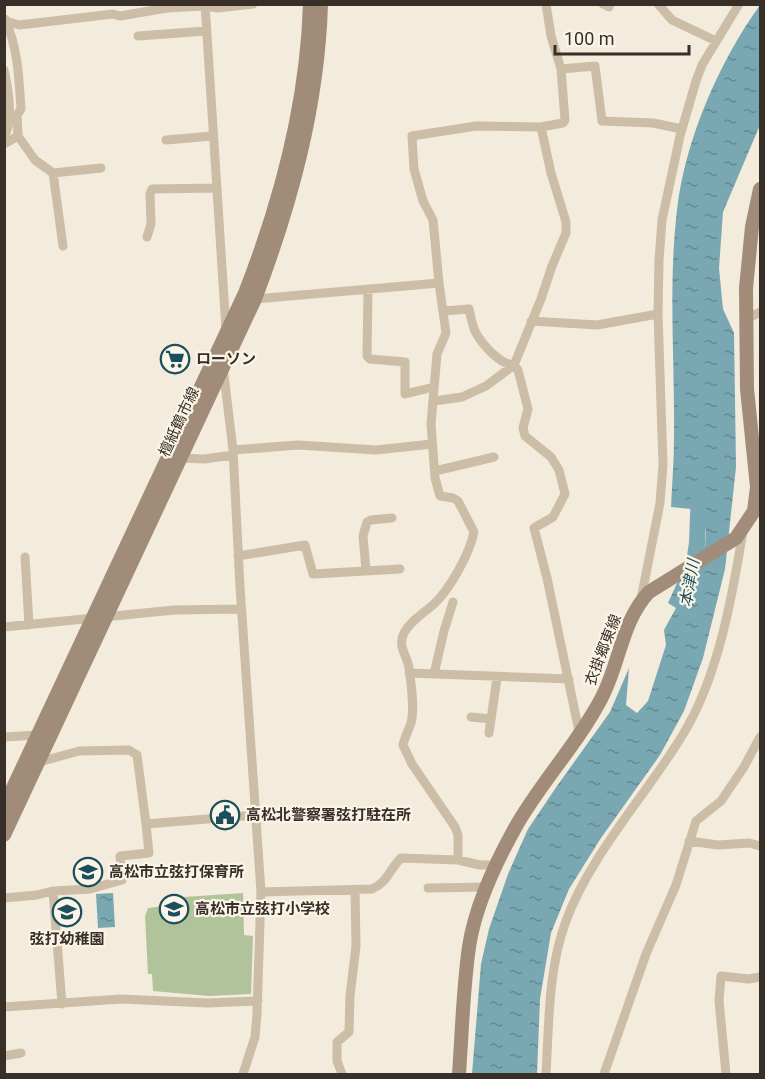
<svg xmlns="http://www.w3.org/2000/svg" width="765" height="1079" font-family="Roboto,'Noto Sans JP',sans-serif">
	<style>
		.grass { fill: #b0c39a }
		.water { fill: url(#water-ripples) }
		.lines { fill: none; stroke-linecap: round; stroke-linejoin: round }
		.river { stroke: #79a8b2; stroke-width: 16 }
		.minor { stroke: #ccbda7; stroke-width: 9 }
		.secondary { stroke: #a08c78; stroke-width: 14 }
		.labels { text-anchor: middle; stroke-width: 4.5; stroke-linejoin: round; paint-order: stroke }
		.poi-label { font-size: 15px; font-weight: bold; fill: #382f28; stroke: #fbf5e8; text-anchor: start }
		.street-label { font-size: 15px; fill: #382f28; stroke: #fbf5e8 }
		.water-label { font-size: 16px; font-style: italic; fill: #1b4f5c; stroke: #fbf5e8 }
	</style>
	<defs>
		<pattern id="water-ripples" width="26" height="14" patternUnits="userSpaceOnUse" patternTransform="scale(1.5)"><rect width="26" height="14" fill="#79a8b2"/><path d="M2 4q2-2 4 0t4 0M15 11q2-2 4 0t4 0" fill="none" stroke="#648991"/></pattern>
	</defs>
	<rect width="100%" height="100%" fill="#f3ebdb"/>
	<!-- grass -->
	<path class="grass" d="M243,893L244,935L253,936L251,994L209,996L153,991L152,974H148L145,916L148,908L170,905V898Z"/>
	<!-- water -->
	<path class="water" d="M760,5V125L723,212L719,268L723,309L734,333L736,467L725,569L703,658L684,711L660,755L601,838L569,889L551,933L540,999L537,1074H472L481,964L489,929L508,874L528,829L557,786L610,712L629,668L626,705L637,713L648,701L666,645L664,630L676,608L668,603L691,552L705,546L706,531L701,514L691,509L671,507C672,484 674,461 674,438C675,361 668,288 677,210C685,140 719,62 760,5Z
		M113,893L115,927L98,928L96,894Z"/>
	<g class="lines">
		<!-- river -->
		<path class="river" d="M693,570L697,543L699,491"/>
		<!-- minor -->
		<path class="minor" d="M205,4L226,329
			M603,4L609,7L610,4
			M658,4L672,20L716,41
			M6,21L19,25L113,14L120,16L167,8L205,6L218,8L253,4
			M138,36L206,31
			M561,69L595,66L602,121L653,123L682,129
			M4,70C8,87 14,123 4,136
			M18,136L35,160L53,173L101,168
			M166,140L212,136
			M4,144L18,136L17,115L21,109C19,78 18,48 5,19
			M53,173L63,246
			M147,237L151,224L150,194L152,189L216,188
			M439,283L433,220L423,201L414,169L412,136L476,126L541,127
			M368,290L367,356L370,359L405,362V394L434,387
			M255,299L439,283L446,333L437,354L431,424L435,478L440,496L453,498L458,501L474,532C470,553 450,589 434,604C424,613 411,620 404,633C397,646 407,655 409,668C411,684 415,708 411,723C408,731 405,737 403,745L412,764L455,827L458,835V860
			M444,311L469,309C471,317 472,326 476,333C482,344 500,365 514,365L518,370L528,409L523,428L525,436L551,457L559,470L565,494L553,517L534,528L547,578L580,736
			M747,319L760,312
			M531,321L597,325L658,314
			M223,367L233,450L240,587L261,892L257,1014L255,1037L243,1074
			M434,401L462,397L486,386L514,365L541,299L552,266L566,233V222L551,173L541,127L563,123L565,120L561,69L551,36L546,4
			M233,450L298,445L376,450L432,444
			M180,458L204,459L233,455
			M435,471L494,457
			M238,556L305,545L313,574L400,569
			M25,557L29,625
			M366,570L363,536L367,522L371,520L392,518
			M641,599L660,503L663,465L658,314L659,260L662,220L680,136L696,81L702,65L739,4
			M4,627L174,610L241,609
			M409,673L569,679
			M434,674L444,631L453,602
			M471,717L491,719
			M489,733L497,678
			M4,737L38,735
			M39,762L79,751L129,750L137,755L146,824
			M689,841L718,845L749,843L760,846
			M428,888L487,887
			M53,891L90,889L122,880L120,856L149,853L146,824L256,815
			M261,892L372,889C389,881 388,871 401,858L458,860L480,865H496
			M4,898L37,895L53,891L62,1004
			M4,1007L121,999L208,1003L258,1001
			M4,1056L21,1053
			M342,1074L337,1061V1042L349,1032L350,996L356,946L355,890
			M546,1074C549,1024 548,969 566,921C589,857 646,795 682,736C718,678 732,598 743,531
			M604,1074L646,954L676,885L696,821L721,801L744,767L760,737
			M726,1074L719,1001L721,976L749,979L760,977"/>
		<!-- secondary -->
		<path class="secondary" d="M4,807L245,293C281,201 307,104 310,4
			M4,835L255,299C291,204 318,106 321,4
			M459,1074C462,1032 463,989 469,947C475,906 495,864 515,828C540,783 577,745 601,699C620,664 621,622 649,592L736,538L754,511L757,487L747,389L746,288L752,227L760,189"/>
	</g>
	<!-- icons -->
	<defs>
		<g id="supermarket-ring" transform="scale(1.5)"><circle r="9.5" fill="#fbf5e8" stroke="#1b4f5c" stroke-width="1.5"/><path d="M-6-5.5h2.5l.6 2H6L4.5 2H-2.5L-4.4-4H-6ZM-1.5 3.2a1.3 1.3 0 1 0 .1 0ZM3 3.2a1.3 1.3 0 1 0 .1 0Z" fill="#1b4f5c"/></g>
		<g id="civic-ring" transform="scale(1.5)"><circle r="9.5" fill="#fbf5e8" stroke="#1b4f5c" stroke-width="1.5"/><path d="M-.6-6.5H3V-4.5H.6V-3L4-1V1h2V6H-6V1h2V-1L-.6-3ZM-1.2 2.5V6h2.4V2.5Z" fill="#1b4f5c"/></g>
		<g id="school-ring" transform="scale(1.5)"><circle r="9.5" fill="#fbf5e8" stroke="#1b4f5c" stroke-width="1.5"/><path d="M0-5L7-2L0 1L-7-2ZM-4 1L0 2.5L4 1V4Q0 6-4 4Z" fill="#1b4f5c"/></g>
	</defs>
	<g fill-rule="evenodd">
		<use href="#supermarket-ring" x="175" y="359"/>
		<use href="#civic-ring" x="225" y="815"/>
		<use href="#school-ring" x="88" y="872"/>
		<use href="#school-ring" x="174" y="909"/>
		<use href="#school-ring" x="67" y="912"/>
	</g>
	<g class="labels">
		<!-- poi labels -->
		<g class="poi-label">
			<text x="196" y="364">ローソン</text>
			<text x="246" y="820">高松北警察署弦打駐在所</text>
			<text x="109" y="877">高松市立弦打保育所</text>
			<text x="195" y="914">高松市立弦打小学校</text>
			<text x="67" y="944" text-anchor="middle">弦打幼稚園</text>
		</g>
		<!-- street labels -->
		<g class="street-label">
			<text transform="translate(179 422) rotate(-65)" y="5">檀紙鶴市線</text>
			<text transform="translate(603 650) rotate(-69)" y="5">衣掛郷東線</text>
		</g>
		<!-- water labels -->
		<g class="water-label">
			<text transform="translate(689 583) rotate(-80)" y="6">本津川</text>
		</g>
	</g>
	<!-- border -->
	<rect width="765" height="1079" fill="none" stroke="#382f28" stroke-width="12"/>
	<!-- scale -->
	<path d="M555 45v9h134v-9" fill="none" stroke="#382f28" stroke-width="3"/>
	<text x="564" y="45" font-size="18" fill="#382f28" stroke="#fbf5e8" stroke-width="4.5" paint-order="stroke">100 m</text>
</svg>
